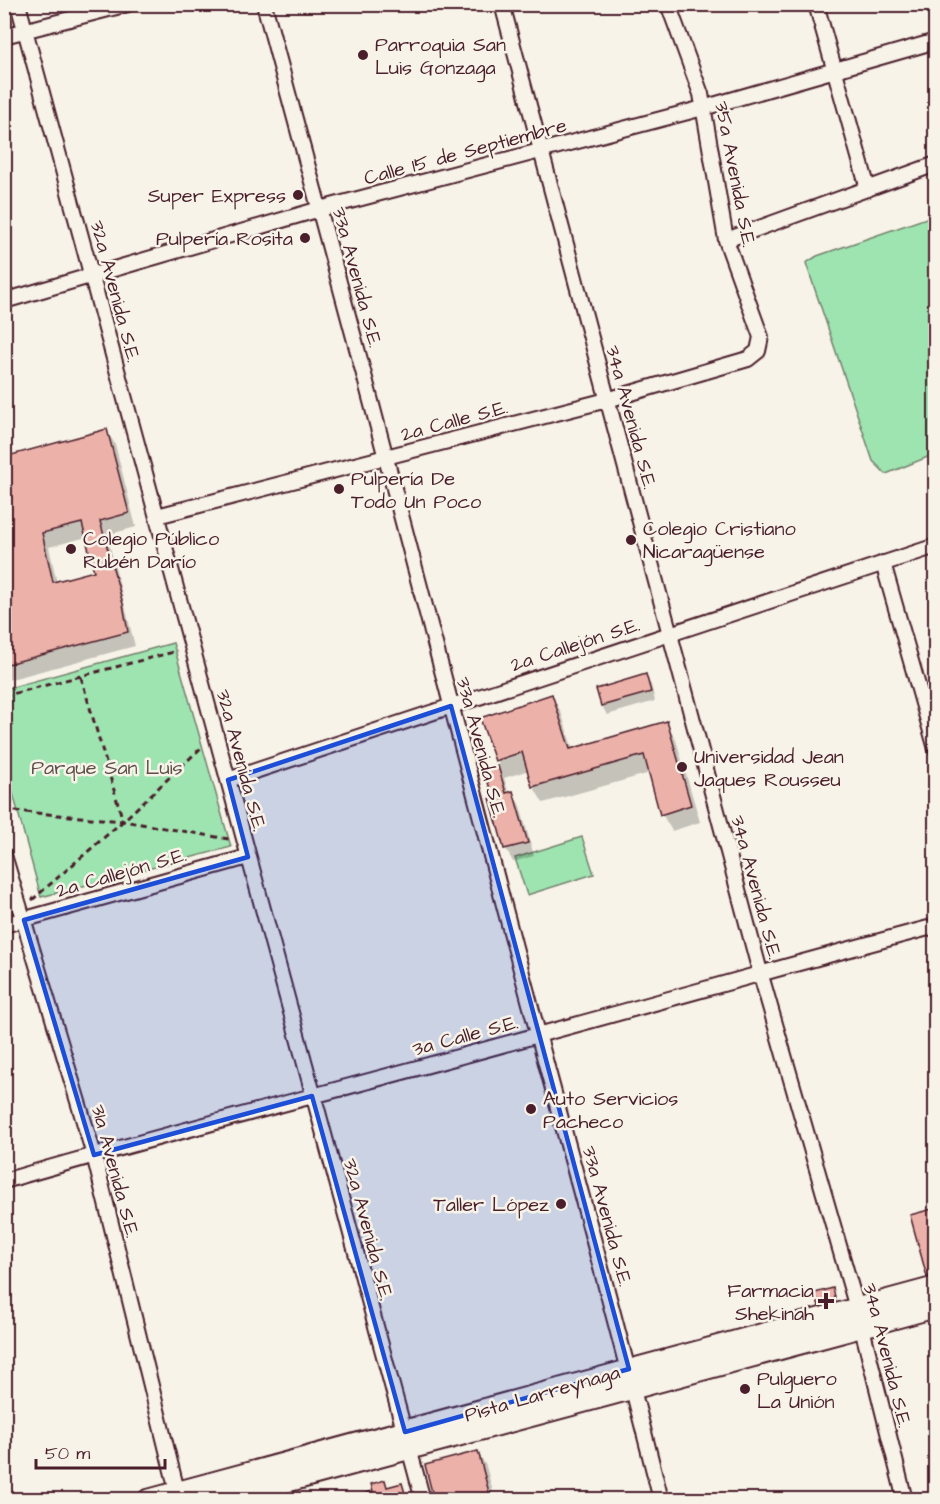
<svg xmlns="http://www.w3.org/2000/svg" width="940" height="1504" font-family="'Architects Daughter',sans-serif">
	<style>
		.green { fill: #9ee4b0; stroke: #74826e; stroke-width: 1.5 }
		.shadow { fill: #0003; fill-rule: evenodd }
		.building { fill: #ecb2aa; stroke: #4a1f2b; stroke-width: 1.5; fill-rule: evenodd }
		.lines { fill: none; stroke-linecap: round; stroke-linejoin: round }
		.street-casing { stroke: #4a1f2b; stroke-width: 18 }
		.secondary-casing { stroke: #4a1f2b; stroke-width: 24 }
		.path { stroke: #4a1f2b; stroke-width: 3; stroke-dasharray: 6 4.5; stroke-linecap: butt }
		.street { stroke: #f7f3e8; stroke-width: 14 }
		.secondary { stroke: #f7f3e8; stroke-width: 20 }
		.marked { fill: #1d4ed8; fill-opacity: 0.2; stroke: #1d4ed8; stroke-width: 4.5; stroke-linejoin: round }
		.poi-dot { fill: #4a1f2b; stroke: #f7f3e8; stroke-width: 2 }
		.labels { text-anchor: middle; stroke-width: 5; stroke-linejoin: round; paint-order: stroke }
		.poi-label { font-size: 20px; fill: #4a1f2b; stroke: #f7f3e8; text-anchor: start }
		.street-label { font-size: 20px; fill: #4a1f2b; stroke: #f7f3e8 }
		.park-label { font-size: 20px; fill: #5f504c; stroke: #f7f3e8 }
	</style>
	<rect width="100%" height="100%" fill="#f7f3e8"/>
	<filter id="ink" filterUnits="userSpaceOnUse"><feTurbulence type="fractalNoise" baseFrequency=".0167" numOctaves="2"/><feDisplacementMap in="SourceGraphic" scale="12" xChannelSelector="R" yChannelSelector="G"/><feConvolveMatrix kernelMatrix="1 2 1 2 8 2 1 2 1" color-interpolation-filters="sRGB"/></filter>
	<g filter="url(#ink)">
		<!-- green -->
		<path class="green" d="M935,215V454L886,474L873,461L806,263L817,256Z
			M173,643L231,847L41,897L5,764V689Z
			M582,837L594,874L527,895L515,858Z"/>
		<!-- shadow -->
		<path class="shadow" d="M106,430L115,444L136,527L107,535L135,646L4,681V458ZM87,537L96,572L57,583L49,547Z
			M645,676L651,685L655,701L607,715L602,706L598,690Z
			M551,695L561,712L573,750L666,723L676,740L700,822L672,831L662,814L650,773L543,803L533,786L529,770L504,778L509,794L513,793L520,806L534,856L513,862L506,849L492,799H495L486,771L500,767L482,719Z
			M832,1290L837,1302L836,1306L823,1310L820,1306Z
			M478,1452L486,1466L495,1500H435Z"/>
		<!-- building -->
		<path class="building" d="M107,429L129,513L100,521L123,604L128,632L4,665V457ZM82,523L94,571L53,582L42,533Z
			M646,674L651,692L601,706L596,689Z
			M552,694L570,749L667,721L691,805L660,815L644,755L532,787L522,752L495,761L480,718Z
			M498,766L506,793L513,791L528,843L504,849L490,798H493L484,770Z
			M936,1208V1275L927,1277L910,1215Z
			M833,1288L835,1297L834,1302L819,1306L815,1293Z
			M478,1451L490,1496L476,1500H434L425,1465Z
			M385,1480L387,1487L402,1483L407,1500H358L357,1496L373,1491L371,1484Z"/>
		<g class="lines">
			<!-- street casing -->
			<g class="street-casing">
				<path id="street" d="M18,4L423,1500
					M264,4C352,324 435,645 520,966C567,1144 617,1321 661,1500
					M502,4L760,972L857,1308L905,1500
					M816,4L868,189
					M4,36L128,4
					M726,240L936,164
					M4,301L320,209L703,108L936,41
					M157,516L607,400L748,359L758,351L761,337L726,240L701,94L668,4
					M883,563L936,749
					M228,780L936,546
					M4,855L94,1155L179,1499
					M4,925L248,857
					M4,1181C181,1129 360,1085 538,1035C671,999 803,961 936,926"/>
			</g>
			<!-- secondary casing -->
			<g class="secondary-casing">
				<path id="secondary" d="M148,1500L936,1287
					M219,1500L936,1307"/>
			</g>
			<!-- path -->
			<path class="path" d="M81,677L123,821
				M4,696L177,651
				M4,810L123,821L229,839
				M32,900L123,821L203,746"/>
			<!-- street -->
			<use href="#street" class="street"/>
			<!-- secondary -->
			<use href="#secondary" class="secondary"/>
		</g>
	</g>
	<!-- marked area -->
	<path class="marked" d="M451,706L629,1369L405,1432L312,1096L94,1155L24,920L248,857L228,780Z"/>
	<!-- markers -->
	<g class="poi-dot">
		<circle cx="363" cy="55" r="6"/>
		<circle cx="298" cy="195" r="6"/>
		<circle cx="305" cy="238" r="6"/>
		<circle cx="339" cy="489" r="6"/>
		<circle cx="631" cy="540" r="6"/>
		<circle cx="71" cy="549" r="6"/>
		<circle cx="682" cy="767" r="6"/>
		<circle cx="531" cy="1109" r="6"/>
		<circle cx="561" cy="1204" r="6"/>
		<path d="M823 1292h6v6h6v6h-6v6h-6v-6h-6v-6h6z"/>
		<circle cx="745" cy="1389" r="6"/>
	</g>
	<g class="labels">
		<!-- poi labels -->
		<g class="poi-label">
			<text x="375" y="51">Parroquia San<tspan x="375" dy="23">Luis Gonzaga</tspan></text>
			<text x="286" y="202" text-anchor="end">Super Express</text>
			<text x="293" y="245" text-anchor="end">Pulpería Rosita</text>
			<text x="351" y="485">Pulpería De<tspan x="351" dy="23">Todo Un Poco</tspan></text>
			<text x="643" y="535">Colegio Cristiano<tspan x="643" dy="23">Nicaragüense</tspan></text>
			<text x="83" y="545">Colegio Público<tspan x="83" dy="23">Rubén Darío</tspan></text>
			<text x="694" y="763">Universidad Jean<tspan x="694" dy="23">Jaques Rousseu</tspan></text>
			<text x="543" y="1105">Auto Servicios<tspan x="543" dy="23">Pacheco</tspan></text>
			<text x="549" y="1211" text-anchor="end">Taller López</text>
			<text x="814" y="1297" text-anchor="end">Farmacia<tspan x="814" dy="23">Shekinah</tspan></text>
			<text x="757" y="1385">Pulguero<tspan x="757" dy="23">La Unión</tspan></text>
		</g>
		<!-- street labels -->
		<g class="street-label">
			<text transform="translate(465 151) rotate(-15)" y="7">Calle 15 de Septiembre</text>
			<text transform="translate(736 174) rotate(79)" y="7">35a Avenida S.E.</text>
			<text transform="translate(358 277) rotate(75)" y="7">33a Avenida S.E.</text>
			<text transform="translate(116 291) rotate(75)" y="7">32a Avenida S.E.</text>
			<text transform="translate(632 417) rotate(75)" y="7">34a Avenida S.E.</text>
			<text transform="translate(454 420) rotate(-15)" y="7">2a Calle S.E.</text>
			<text transform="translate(575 644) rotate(-18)" y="7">2a Callejón S.E.</text>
			<text transform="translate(482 747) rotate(75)" y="7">33a Avenida S.E.</text>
			<text transform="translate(242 760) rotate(75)" y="7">32a Avenida S.E.</text>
			<text transform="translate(121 872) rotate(-16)" y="7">2a Callejón S.E.</text>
			<text transform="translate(757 887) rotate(75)" y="7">34a Avenida S.E.</text>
			<text transform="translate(465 1035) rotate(-15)" y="7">3a Calle S.E.</text>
			<text transform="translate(116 1171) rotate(75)" y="7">31a Avenida S.E.</text>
			<text transform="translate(608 1216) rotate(75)" y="7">33a Avenida S.E.</text>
			<text transform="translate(369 1229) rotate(75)" y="7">32a Avenida S.E.</text>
			<text transform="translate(888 1355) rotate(76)" y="7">34a Avenida S.E.</text>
			<text transform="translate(542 1393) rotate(-16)" y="7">Pista Larreynaga</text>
		</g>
		<!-- park labels -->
		<g class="park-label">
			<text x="107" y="774">Parque San Luis</text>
		</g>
	</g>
	<!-- margin -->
	<rect width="940" height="1504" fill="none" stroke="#f7f3e8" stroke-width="24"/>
	<rect x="12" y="12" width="916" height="1480" fill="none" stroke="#4a1f2b" stroke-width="2" filter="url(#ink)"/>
	<!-- scale -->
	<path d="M36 1459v9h129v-9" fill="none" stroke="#4a1f2b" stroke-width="3"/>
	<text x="45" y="1459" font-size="18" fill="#4a1f2b" stroke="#f7f3e8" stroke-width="4.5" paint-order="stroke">50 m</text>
</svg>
